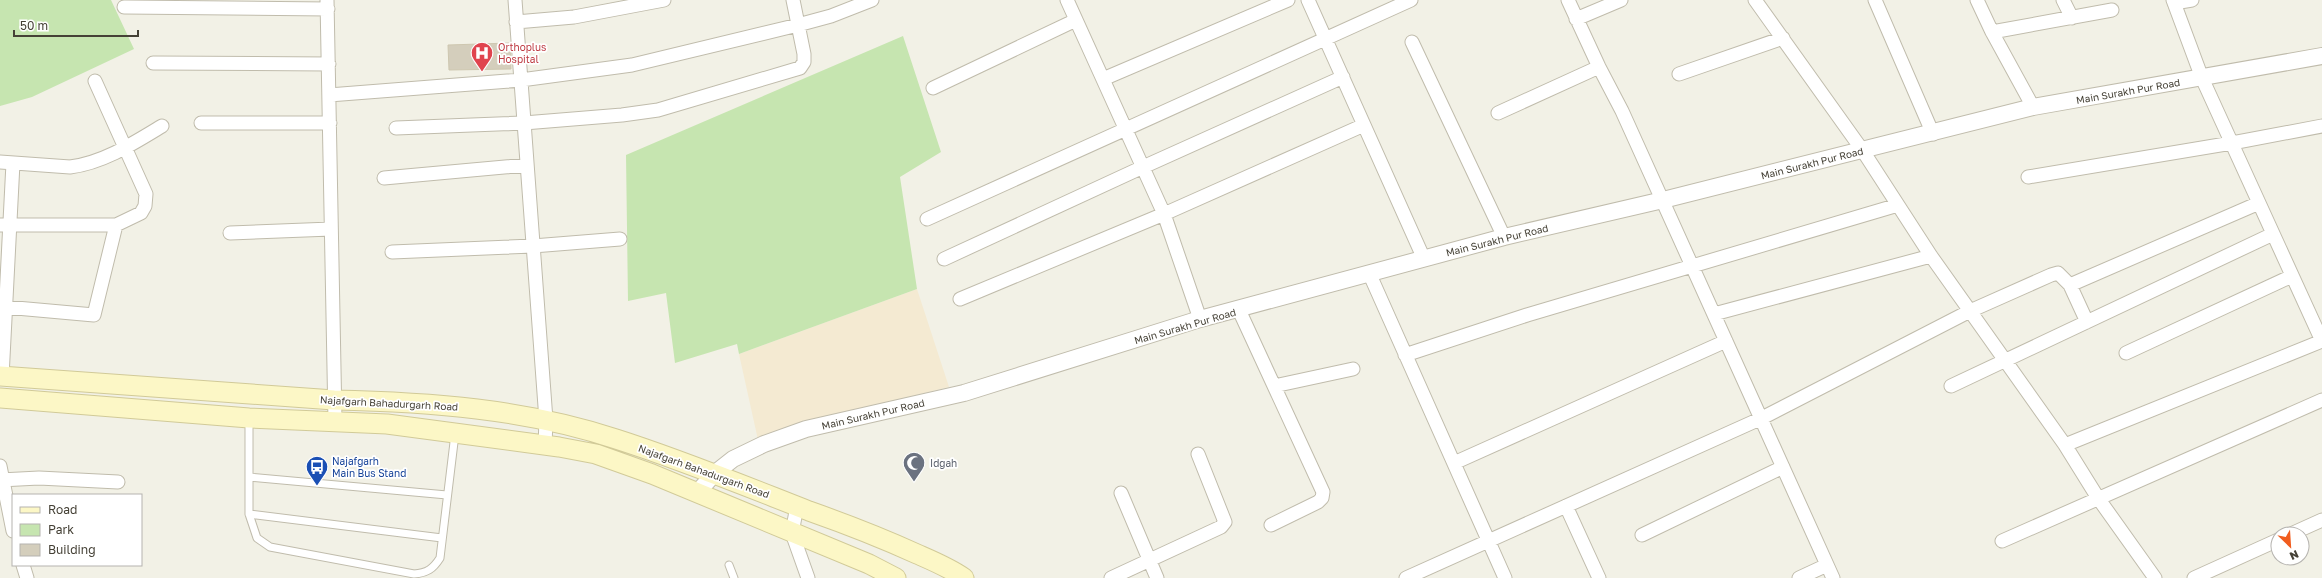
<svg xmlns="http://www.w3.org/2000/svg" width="2322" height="578" font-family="'Golos Text',sans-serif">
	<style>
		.commercial { fill: #f4ead2 }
		.green { fill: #c6e5b0 }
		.building { fill: #d4cebc; stroke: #cec7b0 }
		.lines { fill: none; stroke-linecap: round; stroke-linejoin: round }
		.service-casing { stroke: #c0bcac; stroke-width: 9 }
		.minor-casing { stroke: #c0bcac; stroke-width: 15 }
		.tertiary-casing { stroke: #c0bcac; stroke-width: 18 }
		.secondary-casing { stroke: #d1ca98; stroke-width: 21 }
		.service { stroke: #fff; stroke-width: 7 }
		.minor { stroke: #fff; stroke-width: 13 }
		.tertiary { stroke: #fff; stroke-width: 16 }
		.secondary { stroke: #fcf7c6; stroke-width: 19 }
		.labels { text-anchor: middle; stroke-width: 3.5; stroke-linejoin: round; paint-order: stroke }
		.health-label { font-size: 10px; fill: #be3a42; stroke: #fff; text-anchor: start }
		.street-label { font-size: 10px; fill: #454136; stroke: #fff }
		.transit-label { font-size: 10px; fill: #164399; stroke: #fff; text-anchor: start }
		.worship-label { font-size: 10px; fill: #5b616d; stroke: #fff; text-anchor: start }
	</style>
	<rect width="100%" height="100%" fill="#f2f1e6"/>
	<!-- commercial -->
	<path class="commercial" d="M917,289L949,387L790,426L758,440L739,354Z"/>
	<!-- green -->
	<path class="green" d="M0,0H111L134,49L32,97L0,106Z
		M903,36L941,152L900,177L917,289L739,354L737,344L675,363L666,293L628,301L626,155Z"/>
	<!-- building -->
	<path class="building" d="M510,43L511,69L449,70L448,45Z"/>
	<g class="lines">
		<!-- service casing -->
		<g class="service-casing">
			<path id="service" d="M249,418V514L257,538L270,547L414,574C427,573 433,569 440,558L455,434
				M249,477L447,495
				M249,514L442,538
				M729,565L734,578"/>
		</g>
		<!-- minor casing -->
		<g class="minor-casing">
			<path id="minor" d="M327,0L335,421
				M515,0L546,420L545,445
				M1067,0L1164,214L1200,319
				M1308,0L1424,259
				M1568,0L1599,67L1622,111L1833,578
				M1755,0L1863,151L1931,256L2065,445L2098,498L2155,578
				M1875,0L1933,134
				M1977,0L1992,32L2033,107
				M2063,0L2072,18
				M2173,0L2202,78L2322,341
				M2174,3L2192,0
				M124,7L328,9
				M1576,19L1621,0
				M516,22L574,17L664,0
				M1992,32L2112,10
				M1412,42L1504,237
				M153,63L329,64
				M1679,74L1783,38
				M1103,79L1288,0
				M933,88L1076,20
				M329,95L521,80L632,65L794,26L831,16L872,0
				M1498,113L1599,67
				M201,123H330
				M396,128L524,123L622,115L658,110L800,68L804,62V54L793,0
				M0,162L70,167C103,163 134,143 162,126
				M2028,177L2232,143L2322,126
				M384,178L527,165
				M927,219L1411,0
				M0,225H116L141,213L145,206L146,194L95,81
				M230,233L331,229
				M392,252L533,246L620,239
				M944,259L1143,167L1343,77
				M1370,275L1505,578
				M2070,285L2087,322
				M960,299L1164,214L1364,125
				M5,307L94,315L116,225
				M1239,310L1323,492L1322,498L1318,502L1271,525
				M1714,314L1931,256
				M2126,353L2292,276
				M1405,355L1527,315L1898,205
				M2,377L13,163
				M1274,386L1353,369
				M1951,386L2273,234
				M2065,445L2322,341
				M1454,463L1726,341
				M0,466L13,531
				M0,480L39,478L118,482
				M1121,493L1157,578
				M797,506L792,533L808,578
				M1566,506L1599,578
				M2291,534L2322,520
				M1642,535L1783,467
				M2002,541L2322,400
				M23,565L27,578
				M1111,578L1221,527L1225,522L1198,454
				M1406,578L1762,418L1970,311L2051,275L2058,273L2070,285L2259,203
				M1799,578L1827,565
				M2194,578L2278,540"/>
		</g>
		<!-- tertiary casing -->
		<g class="tertiary-casing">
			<path id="tertiary" d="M697,493L714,474L733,459L764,444L806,429L964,393L1200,319L1504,237L1663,200L2033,107L2322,56"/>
		</g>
		<!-- secondary casing -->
		<g class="secondary-casing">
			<path id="secondary" d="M0,376L334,400C429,402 526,409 616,439C682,460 745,486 809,511C846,524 882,538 917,554C933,561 950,568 964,578
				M0,398L249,418L387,424L559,447L596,454L652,474L869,564L896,578"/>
		</g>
		<!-- service -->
		<use href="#service" class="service"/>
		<!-- minor -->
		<use href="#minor" class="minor"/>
		<!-- tertiary -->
		<use href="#tertiary" class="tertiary"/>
		<!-- secondary -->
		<use href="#secondary" class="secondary"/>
	</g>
	<!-- icons -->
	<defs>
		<g id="hospital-pin" transform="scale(1.15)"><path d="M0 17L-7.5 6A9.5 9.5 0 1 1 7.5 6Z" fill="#e0444e" stroke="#fff"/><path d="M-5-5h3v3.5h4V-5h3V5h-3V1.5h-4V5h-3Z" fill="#fff"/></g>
		<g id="mosque-pin" transform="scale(1.15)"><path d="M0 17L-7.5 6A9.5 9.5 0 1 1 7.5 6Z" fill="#6b7280" stroke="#fff"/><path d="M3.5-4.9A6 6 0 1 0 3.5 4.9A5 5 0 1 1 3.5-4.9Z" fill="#fff"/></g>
		<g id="bus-pin" transform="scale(1.15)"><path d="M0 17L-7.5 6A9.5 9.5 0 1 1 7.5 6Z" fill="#1a4fb4" stroke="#fff"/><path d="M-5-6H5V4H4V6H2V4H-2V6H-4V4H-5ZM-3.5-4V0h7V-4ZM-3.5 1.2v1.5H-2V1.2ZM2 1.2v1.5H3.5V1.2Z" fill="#fff"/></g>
	</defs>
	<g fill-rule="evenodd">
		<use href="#hospital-pin" x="482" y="53"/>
		<use href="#mosque-pin" x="914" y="463"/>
		<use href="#bus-pin" x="317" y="467"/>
	</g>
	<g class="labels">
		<!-- health labels -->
		<g class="health-label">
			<text x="498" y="51">Orthoplus<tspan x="498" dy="12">Hospital</tspan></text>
		</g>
		<!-- street labels -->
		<g class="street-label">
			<text transform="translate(2128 91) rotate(-10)" y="4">Main Surakh Pur Road</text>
			<text transform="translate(1812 163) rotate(-14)" y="4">Main Surakh Pur Road</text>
			<text transform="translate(1497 240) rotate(-14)" y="4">Main Surakh Pur Road</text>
			<text transform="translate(1185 326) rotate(-16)" y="4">Main Surakh Pur Road</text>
			<text transform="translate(389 403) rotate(3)" y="4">Najafgarh Bahadurgarh Road</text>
			<text transform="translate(873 414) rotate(-13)" y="4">Main Surakh Pur Road</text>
			<text transform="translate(704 471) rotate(20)" y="4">Najafgarh Bahadurgarh Road</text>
		</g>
		<!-- transit labels -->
		<g class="transit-label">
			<text x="332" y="465">Najafgarh<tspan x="332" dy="12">Main Bus Stand</tspan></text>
		</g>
		<!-- worship labels -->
		<g class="worship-label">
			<text x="930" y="467">Idgah</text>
		</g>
	</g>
	<!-- legend -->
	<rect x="12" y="494" width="130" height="72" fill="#ffffff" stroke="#b5b3af"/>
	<rect x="20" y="507" width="20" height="6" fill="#fcf7c6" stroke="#b5b3af"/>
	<text x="48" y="514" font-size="12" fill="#454136">Road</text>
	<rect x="20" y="524" width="20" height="12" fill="#c6e5b0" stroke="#b5b3af"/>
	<text x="48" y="534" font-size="12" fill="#454136">Park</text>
	<rect x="20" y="544" width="20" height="12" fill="#d4cebc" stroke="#b5b3af"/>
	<text x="48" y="554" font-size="12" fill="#454136">Building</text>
	<!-- north arrow -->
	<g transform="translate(2290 546) rotate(155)"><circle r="19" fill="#ffffff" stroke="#b5b3af"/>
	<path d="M0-3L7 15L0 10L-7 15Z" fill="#f15d1e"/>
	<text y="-6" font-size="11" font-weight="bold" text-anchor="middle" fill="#454136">N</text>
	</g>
	<!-- scale -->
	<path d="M14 30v6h124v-6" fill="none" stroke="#454136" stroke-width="2"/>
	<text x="20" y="30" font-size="12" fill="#454136" stroke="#ffffff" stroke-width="3" paint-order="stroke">50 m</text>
</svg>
